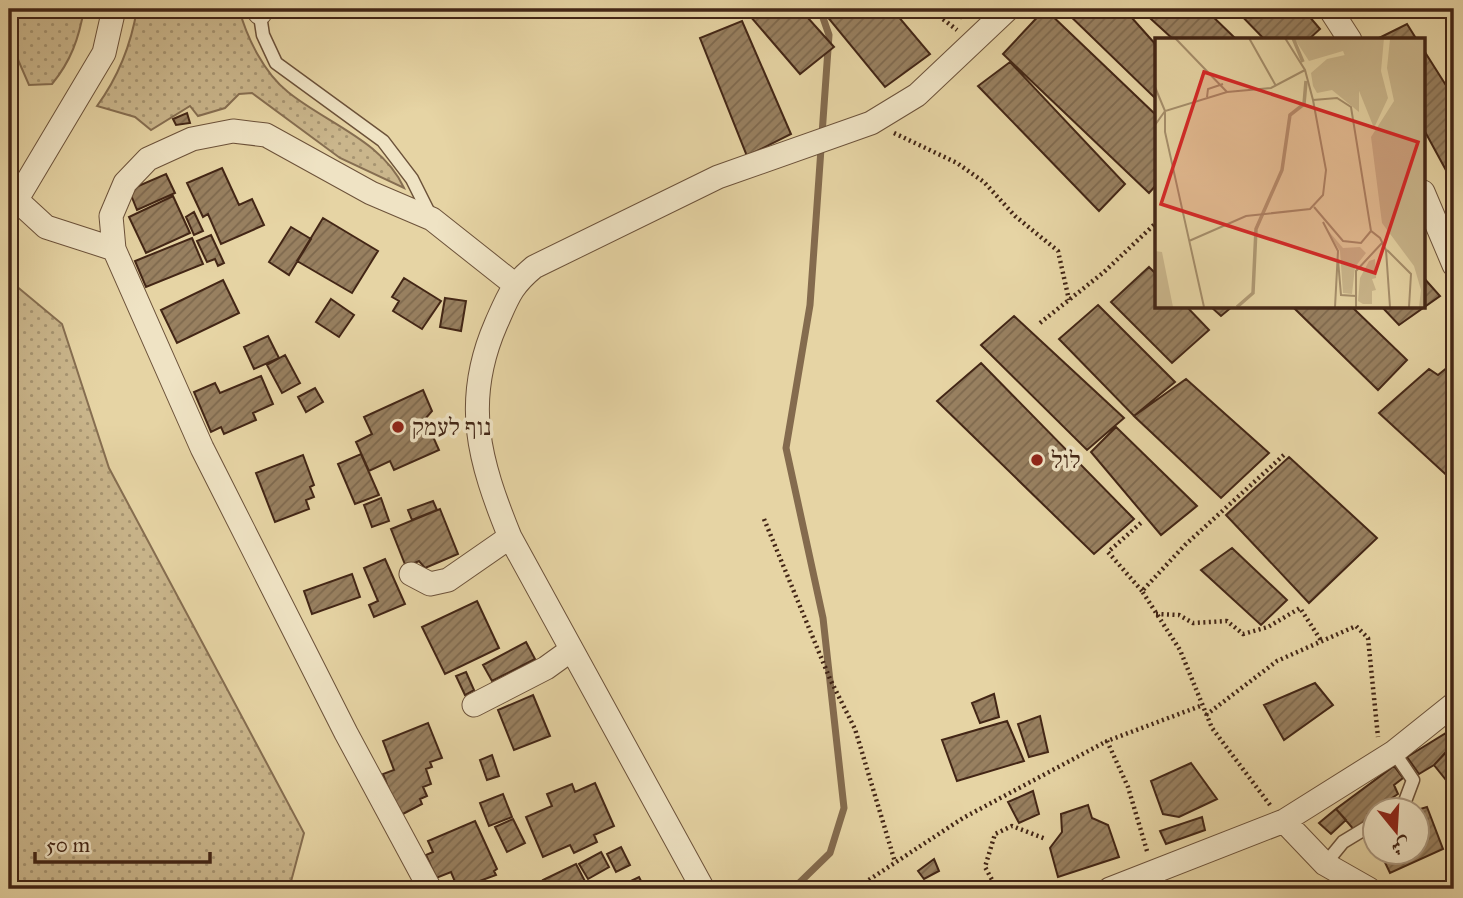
<svg xmlns="http://www.w3.org/2000/svg" width="1463" height="898" font-family="'IM FELL Great Primer',Amiri,'Frank Ruhl Libre',serif">
	<style>
		.grass { fill: url(#grass-dots); stroke: #866e51; stroke-width: 2 }
		.lines { fill: none; stroke-linecap: round; stroke-linejoin: round }
		.stream { stroke: #846b4e; stroke-width: 7 }
		.building { fill: url(#building-hatch); stroke: #432616; stroke-width: 2 }
		.lane-casing { stroke: #6c523a; stroke-width: 15 }
		.street-casing { stroke: #6c523a; stroke-width: 25 }
		.path { stroke: #432616; stroke-width: 4.5; stroke-dasharray: 2 3.5; stroke-linecap: butt }
		.lane { stroke: #efe3c4; stroke-width: 12 }
		.street { stroke: #efe3c4; stroke-width: 23 }
		.poi-dot { fill: #8f2418; stroke: #efe3c4; stroke-width: 2.5 }
		.labels { text-anchor: middle; stroke-width: 7; stroke-linejoin: round; paint-order: stroke }
		.poi-label { font-size: 24px; fill: #432616; stroke: #efe3c4; text-anchor: start }
		.inset-river { fill: none; stroke: #af9974; stroke-width: 3.5 }
		.inset-road { fill: none; stroke: #a58e6b; stroke-width: 2 }
		.view { fill: #d62828; fill-opacity: 0.15; stroke: #d62828; stroke-width: 3.5 }
		.inset-edge { fill: none; stroke: #432616; stroke-width: 3.5 }
	</style>
	<defs>
		<pattern id="grass-dots" width="8" height="8" patternUnits="userSpaceOnUse" patternTransform="scale(1.75)"><rect width="8" height="8" fill="#cab68c"/><path d="M2 2h.1M6 6h.1" fill="none" stroke="#a69471" stroke-width="1.8" stroke-linecap="round"/></pattern>
		<pattern id="building-hatch" width="6" height="6" patternUnits="userSpaceOnUse" patternTransform="scale(1.75)"><rect width="6" height="6" fill="#988060"/><path d="M-1 1l2-2M0 6l6-6M5 7l2-2" fill="none" stroke="#7e694e"/></pattern>
	</defs>
	<rect width="100%" height="100%" fill="#e6d4a4"/>
	<filter id="stains"><feTurbulence type="fractalNoise" baseFrequency=".00286" numOctaves="4"/><feColorMatrix values="0 0 0 0 .2 0 0 0 0 .09 0 0 0 0 .02 0 0 0 .5 -.17"/></filter>
	<radialGradient id="worn" r=".72"><stop offset=".6" stop-color="#630" stop-opacity="0"/><stop offset="1" stop-color="#630" stop-opacity=".3"/></radialGradient>
	<!-- grass -->
	<path class="grass" d="M9,9H84C79,38 71,61 52,84L29,85L9,39Z
		M137,9H239C247,38 264,73 288,92C326,123 383,141 404,188L340,158L252,93L239,94L225,108L198,116L190,106L151,130L135,117L97,106C119,76 131,45 137,9Z
		M9,280L62,324L109,468L304,833L289,889H9Z"/>
	<g class="lines">
		<!-- stream -->
		<path class="stream" d="M793,889L830,853L844,808L823,618L786,448L810,305L829,35L820,9"/>
	</g>
	<!-- building -->
	<path class="building" d="M744,9H800L834,47L800,74Z
		M821,9H892L930,54L885,87Z
		M951,9H970L961,18Z
		M1045,9L1157,116V184L1149,193L1003,54Z
		M1063,9H1124L1157,46V100Z
		M1140,9H1205L1237,40H1174Z
		M1235,9H1303L1320,29L1308,40H1265Z
		M742,21L791,134L747,156L700,38Z
		M1407,24L1417,40H1375Z
		M1423,49L1454,98V185L1423,128Z
		M1010,62L1125,184L1099,211L978,86Z
		M187,113L190,123L176,125L173,119Z
		M222,168L239,205L252,199L264,225L221,244L208,214L203,217L187,183Z
		M166,174L175,193L137,210L129,190Z
		M173,196L190,233L146,253L129,217Z
		M194,212L203,231L194,235L186,217Z
		M323,218L378,251L352,293L297,261Z
		M291,227L311,239L289,275L269,262Z
		M211,235L224,263L218,266L215,259L207,262L197,241Z
		M192,238L203,264L146,287L135,261Z
		M1149,267L1157,275V306H1186L1209,330L1172,363L1111,302Z
		M1423,277L1440,296L1399,325L1381,306H1423Z
		M404,278L441,301L422,329L393,311L399,301L392,297Z
		M223,280L239,313L177,343L161,310Z
		M445,298L466,301L461,331L440,327Z
		M331,299L354,315L339,337L316,322Z
		M1098,305L1175,382L1134,416L1059,339Z
		M1210,306H1233L1221,316Z
		M1299,306H1351L1407,360L1378,390L1295,309Z
		M1014,316L1124,418L1087,450L981,345Z
		M268,336L279,358L254,369L244,347Z
		M285,355L300,383L282,393L267,365Z
		M1454,362V482L1379,413L1429,369L1438,375Z
		M981,363L1134,519L1094,554L937,401Z
		M261,376L273,404L253,413L256,420L224,434L221,427L211,432L194,392L215,383L220,393Z
		M1186,379L1269,453L1221,498L1134,416Z
		M315,388L323,402L306,412L298,397Z
		M423,390L432,411L425,419L439,450L394,470L390,461L369,471L356,442L372,434L364,417Z
		M1116,427L1197,506L1161,535L1091,452Z
		M361,454L379,495L355,504L338,464Z
		M303,455L314,485L310,487L314,497L306,500L309,509L275,522L256,473Z
		M1289,457L1377,538L1309,603L1226,515Z
		M381,498L389,521L372,527L364,505Z
		M433,501L437,510L412,520L408,510Z
		M440,509L458,554L425,568L419,561L406,567L391,529Z
		M1232,548L1287,600L1261,625L1201,570Z
		M385,559L405,604L374,617L369,605L378,601L364,568Z
		M352,574L360,597L312,614L304,591Z
		M477,601L499,648L445,674L422,627Z
		M526,642L535,659L492,681L483,665Z
		M466,672L474,690L465,695L456,676Z
		M1315,683L1333,705L1284,740L1264,705Z
		M994,694L999,717L980,723L972,703Z
		M533,695L550,736L514,750L498,710Z
		M1040,716L1048,752L1029,757L1018,724Z
		M1007,721L1024,761L957,781L942,740Z
		M428,723L442,758L430,762L432,767L426,769L431,784L423,787L427,796L420,799L422,804L399,816L383,774L394,770L383,741Z
		M1446,733L1452,746L1434,765L1419,774L1407,757Z
		M1454,743V790L1434,765Z
		M492,755L499,776L487,780L480,760Z
		M1191,763L1217,799L1179,817L1163,814L1151,781Z
		M1394,766L1403,778L1394,785L1398,794L1368,814L1372,819L1355,831L1336,809Z
		M595,783L614,826L594,835L597,842L574,853L570,845L543,857L526,817L552,806L547,794L572,784L575,792Z
		M1033,791L1039,814L1019,823L1008,802Z
		M503,794L512,817L489,826L480,803Z
		M1088,805L1092,818L1108,825L1119,857L1058,877L1050,848L1062,832L1061,814Z
		M1427,807L1443,849L1390,873L1380,852H1418L1417,810Z
		M1336,809L1346,820L1331,834L1319,823Z
		M1202,817L1205,830L1166,844L1160,831Z
		M513,819L525,843L507,852L495,827Z
		M475,821L497,869L494,871L496,875L458,889L451,872L436,878L426,855L433,852L428,841Z
		M621,847L630,865L616,872L607,854Z
		M601,852L609,867L588,879L579,864Z
		M934,859L939,871L924,879L918,871Z
		M576,864L589,889H548L543,880Z
		M639,877L645,889H614Z"/>
	<g class="lines">
		<!-- lane casing -->
		<g class="lane-casing">
			<path id="lane" d="M259,9L263,35L276,63L383,141L412,179L431,217
				M1394,752L1413,780L1404,804L1394,810
				M1325,864L1343,842L1376,822"/>
		</g>
		<!-- street casing -->
		<g class="street-casing">
			<path id="street" d="M257,9L260,13
				M1330,9L1350,40
				M1423,192L1454,265
				M9,193L46,227L114,249L111,216L125,183L148,159L192,139L233,131L266,135L371,193L432,219L514,284
				M17,199L104,53L114,9
				M114,249L202,448L346,733L430,889
				M411,574L430,584L448,580L510,537
				M474,705L546,668L571,650
				M1284,821L1325,864L1369,889
				M703,889L510,537C479,461 462,402 496,324C508,297 511,286 534,267L718,177L871,123L917,95L1008,9
				M1110,889L1284,821L1394,752L1454,704"/>
		</g>
		<!-- path -->
		<path class="path" d="M930,9L957,30
			M894,133L957,163L984,182L1015,216L1058,251L1069,300
			M1040,323L1104,272L1157,222
			M764,519L830,679L855,729L895,862
			M1142,591L1108,552L1142,522
			M1156,614L1179,615L1193,623L1227,621L1243,634L1268,627L1300,608L1322,642
			M1206,715L1277,661L1356,626L1368,638L1378,737
			M1270,805L1212,728L1180,650L1142,591L1185,545L1286,453
			M1147,851L1128,787L1107,741L1203,705
			M855,889L963,818L1107,741
			M902,889L909,887L911,889
			M997,889L985,867L995,834L1012,826L1046,839"/>
		<!-- lane -->
		<use href="#lane" class="lane"/>
		<!-- street -->
		<use href="#street" class="street"/>
	</g>
	<!-- markers -->
	<g class="poi-dot">
		<circle cx="398" cy="427" r="7"/>
		<circle cx="1037" cy="460" r="7"/>
	</g>
	<g class="labels">
		<!-- poi labels -->
		<g class="poi-label">
			<text x="412" y="435">נוף לעמק</text>
			<text x="1051" y="468">לול</text>
		</g>
	</g>
	<!-- overview -->
	<g transform="translate(1155 38)">
		<rect width="270" height="270" fill="#e6d4a4"/>
		<path d="M269,0L270,269H264L266,252L259,228L227,185L216,99L239,63L232,30L235,1ZM190,17L204,46V74L177,52L162,55L158,48L156,35L172,21ZM170,189L188,210L205,209L211,215L200,229L197,256L188,255L185,213ZM220,221L221,240L217,241L221,252L217,253V266H208L203,263L205,240L214,223Z" fill="#cab68c"/>
		<path d="M229,0L226,33L233,60L219,90L188,13L154,23L139,0ZM0,213L7,214L18,269H0Z" fill="#cab68c"/>
		<path class="inset-river" d="M138,0L148,24M82,269L98,255L101,191L127,132L135,77L149,66L151,43"/>
		<path class="inset-road" d="M20,0L72,54M94,0L121,48M0,49L10,73V94L49,269M52,59L53,51L68,46M158,62L182,60L196,69L216,193M0,87L10,73L72,54L116,50L150,32M159,169L188,203L206,205L216,193L225,200L231,212L235,269M168,184L183,213L180,269M34,203L91,178L155,171L168,157L171,132L158,62L150,32L130,0M232,212L256,236L254,269M183,222L186,257L201,258M201,269V233L227,205"/>
		<path class="view" d="M49,34L263,104L220,235L6,166Z"/>
		<rect width="270" height="270" class="inset-edge"/>
	</g>
	<!-- margin -->
	<rect width="1463" height="898" fill="none" stroke="#e6d4a4" stroke-width="35"/>
	<rect x="10" y="10" width="1442" height="877" fill="none" stroke="#432616" stroke-width="3.5"/>
	<rect x="18" y="18" width="1428" height="863" fill="none" stroke="#432616" stroke-width="2"/>
	<!-- north arrow -->
	<g transform="translate(1396 831) rotate(162)"><circle r="33" fill="#efe3c4" stroke="#aa977e" stroke-width="2"/>
	<path d="M0-5L12 26L0 18L-12 26Z" fill="#8f2418"/>
	<text y="-10" font-size="19" font-weight="bold" text-anchor="middle" fill="#432616">ش</text>
	</g>
	<!-- scale -->
	<path d="M35 852v10h175v-10" fill="none" stroke="#432616" stroke-width="3.5"/>
	<text x="46" y="852" font-size="21" fill="#432616" stroke="#efe3c4" stroke-width="5" paint-order="stroke">50 m</text>
	<rect width="100%" height="100%" filter="url(#stains)"/>
	<rect width="100%" height="100%" fill="url(#worn)"/>
</svg>
